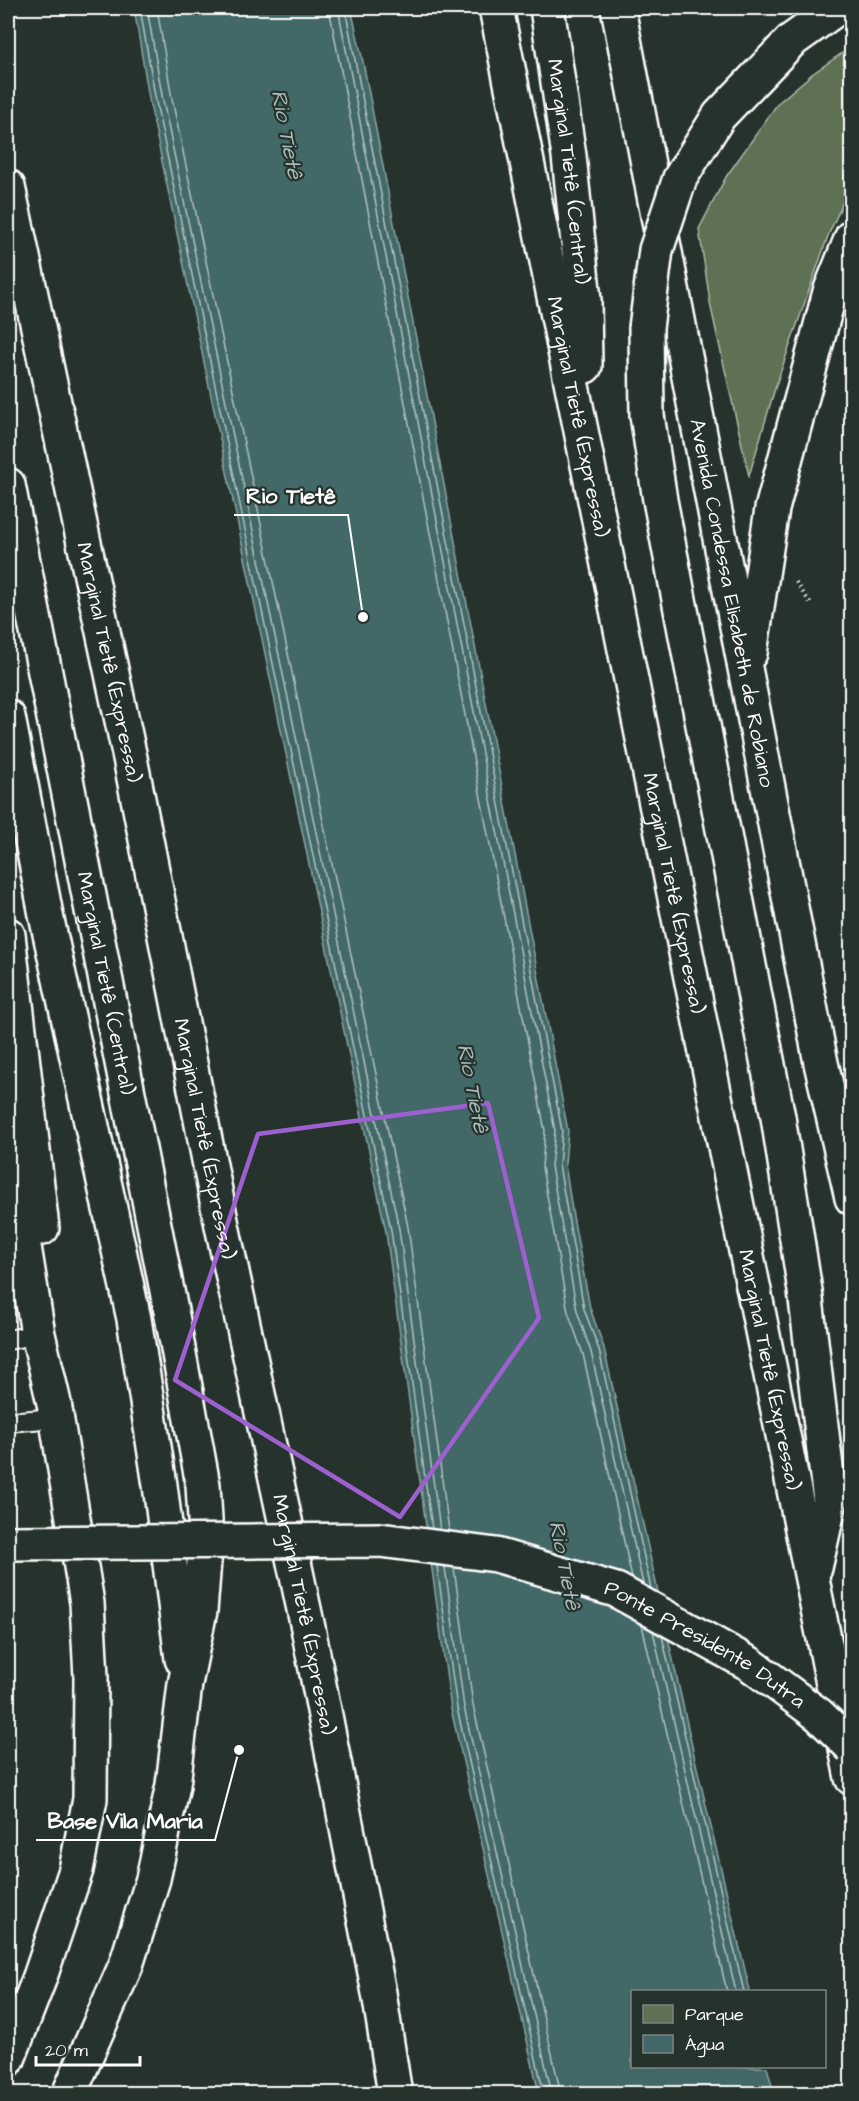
<svg xmlns="http://www.w3.org/2000/svg" width="859" height="2101" font-family="'Architects Daughter',sans-serif">
	<style>
		.green { fill: #5f7154; stroke: #afb8aa; stroke-width: 1.5 }
		.water { fill: #436768; stroke: #8ea4a4; stroke-width: 1.5 }
		.lines { fill: none; stroke-linecap: round; stroke-linejoin: round }
		.shore { stroke: #b4c2c3; stroke-width: 1.5 }
		.service-casing { stroke: #fff; stroke-width: 22 }
		.trunk-casing { stroke: #fff; stroke-width: 38 }
		.motorway-casing { stroke: #fff; stroke-width: 38 }
		.path { stroke: #fff; stroke-width: 4; stroke-dasharray: 1.5 4.5; stroke-linecap: butt }
		.service { stroke: #26332d; stroke-width: 18 }
		.trunk { stroke: #26332d; stroke-width: 33 }
		.motorway { stroke: #26332d; stroke-width: 33 }
		.motorway-bridge-casing { stroke: #fff; stroke-width: 38; stroke-linecap: butt }
		.motorway-bridge { stroke: #26332d; stroke-width: 33 }
		.marked { fill: none; stroke: #9c61cf; stroke-width: 4.5; stroke-linejoin: round }
		.labels { text-anchor: middle; stroke-width: 4.5; stroke-linejoin: round; paint-order: stroke }
		.street-label { font-size: 21px; fill: #fff; stroke: #26332d }
		.water-label { font-size: 22px; font-style: italic; fill: #abb; stroke: #26332d }
		.leader { fill: none; stroke: #fff; stroke-width: 2 }
		.callout-dot { fill: #fff; stroke: #26332d; stroke-width: 2 }
		.callout-label { font-size: 22px; text-anchor: middle; font-weight: bold; fill: #fff; stroke: #26332d; stroke-width: 4.5; stroke-linejoin: round; paint-order: stroke }
	</style>
	<rect width="100%" height="100%" fill="#26332d"/>
	<filter id="ink" filterUnits="userSpaceOnUse"><feTurbulence type="fractalNoise" baseFrequency=".0167" numOctaves="2"/><feDisplacementMap in="SourceGraphic" scale="12" xChannelSelector="R" yChannelSelector="G"/><feConvolveMatrix kernelMatrix="1 2 1 2 8 2 1 2 1" color-interpolation-filters="sRGB"/></filter>
	<g filter="url(#ink)">
		<!-- green -->
		<path class="green" d="M851,47V184L828,236L776,385L749,476L711,308L699,229L726,177L778,103L812,74Z"/>
		<!-- water -->
		<path class="water" d="M134,8H351L363,62L568,1131L565,1164L573,1216L590,1308L604,1348L694,1755L750,1991L632,1992V2066L767,2067L774,2093H539L451,1709L386,1232L150,104Z"/>
		<g class="lines">
			<!-- shore -->
			<path class="shore" d="M140,8L156,102L391,1230L432,1529
				M147,8L163,101L399,1229L440,1530
				M157,8L172,99L408,1227L449,1531
				M329,8L545,1131L542,1167L568,1312L583,1354L632,1578
				M338,8L555,1131L551,1166L577,1311L591,1352L643,1584
				M345,8L562,1131L559,1165L584,1309L599,1350L651,1589
				M437,1566L457,1708L544,2094
				M445,1567L464,1707L552,2094
				M454,1568L473,1705L561,2094
				M642,1625L727,1992
				M653,1631L736,1992
				M662,1636L744,1992"/>
			<!-- service casing -->
			<g class="service-casing">
				<path id="service" d="M8,1340L38,1334
					M8,1422L56,1418"/>
			</g>
			<!-- trunk casing -->
			<g class="trunk-casing">
				<g id="trunk">
					<path id="s1" d="M618,8L821,1063L852,1198"/>
					<path id="s2" d="M8,485L173,1321L203,1485L206,1536L200,1611L185,1684L173,1785L153,1879L126,1965L69,2094"/>
					<path d="M750,653L772,509L830,292L852,237"/>
					<path d="M8,717L47,920L134,1319L160,1485L182,1659"/>
					<path d="M8,935L42,1228"/>
					<path d="M8,1146L38,1334L54,1403L87,1603L91,1677L90,1799L76,1870L40,1977L8,2059"/>
				</g>
			</g>
			<!-- motorway casing -->
			<g class="motorway-casing">
				<g id="motorway">
					<path id="s3" d="M496,8L852,1778"/>
					<path id="s4" d="M547,8L569,156L584,300L585,366"/>
					<path id="s5" d="M8,187L130,758L220,1216L308,1628L379,1993L395,2094"/>
					<path d="M778,1117L805,1291L830,1501L815,1568"/>
				</g>
			</g>
			<!-- path -->
			<path class="path" d="M796,582L812,606"/>
			<!-- service -->
			<use href="#service" class="service"/>
			<!-- trunk -->
			<use href="#trunk" class="trunk"/>
			<!-- motorway -->
			<use href="#motorway" class="motorway"/>
			<!-- motorway-bridge casing -->
			<g class="motorway-bridge-casing">
				<g id="motorway-bridge">
					<path d="M778,1117L660,500L647,415L646,328L656,250L680,178L719,116L791,41L837,8"/>
					<path id="s6" d="M8,1543L380,1540L496,1555L616,1590L750,1664L819,1715L852,1747"/>
				</g>
			</g>
			<!-- motorway-bridge -->
			<use href="#motorway-bridge" class="motorway-bridge"/>
		</g>
	</g>
	<!-- marked area -->
	<path class="marked" d="M488,1103L539,1318L400,1517L175,1380L258,1134Z"/>
	<g class="labels">
		<!-- street labels -->
		<g class="street-label">
			<text dy="7" stroke="none"><textPath href="#s4" startOffset="165">Marginal Tietê (Central)</textPath></text>
			<text dy="7" stroke="none"><textPath href="#s3" startOffset="417">Marginal Tietê (Expressa)</textPath></text>
			<text dy="7" stroke="none"><textPath href="#s1" startOffset="606">Avenida Condessa Elisabeth de Robiano</textPath></text>
			<text dy="7" stroke="none"><textPath href="#s5" startOffset="486">Marginal Tietê (Expressa)</textPath></text>
			<text dy="7" stroke="none"><textPath href="#s3" startOffset="903">Marginal Tietê (Expressa)</textPath></text>
			<text dy="7" stroke="none"><textPath href="#s2" startOffset="508">Marginal Tietê (Central)</textPath></text>
			<text dy="7" stroke="none"><textPath href="#s5" startOffset="972">Marginal Tietê (Expressa)</textPath></text>
			<text dy="7" stroke="none"><textPath href="#s3" startOffset="1389">Marginal Tietê (Expressa)</textPath></text>
			<text dy="7" stroke="none"><textPath href="#s5" startOffset="1458">Marginal Tietê (Expressa)</textPath></text>
			<text dy="7" stroke="none"><textPath href="#s6" startOffset="718">Ponte Presidente Dutra</textPath></text>
		</g>
		<!-- water labels -->
		<g class="water-label">
			<text transform="translate(288 134) rotate(79)" y="8">Rio Tietê</text>
			<text transform="translate(474 1088) rotate(79)" y="8">Rio Tietê</text>
			<text transform="translate(566 1565) rotate(79)" y="8">Rio Tietê</text>
		</g>
	</g>
	<!-- callouts -->
	<path class="leader" d="M363 617L348 515H234M239 1750L215 1840H36"/>
	<g class="callout-dot">
		<circle cx="363" cy="617" r="6"/>
		<circle cx="239" cy="1750" r="6"/>
	</g>
	<g class="callout-label">
		<text x="291" y="503">Rio Tietê</text>
		<text x="125" y="1828">Base Vila Maria</text>
	</g>
	<!-- margin -->
	<rect width="859" height="2101" fill="none" stroke="#26332d" stroke-width="30"/>
	<rect x="15" y="15" width="829" height="2071" fill="none" stroke="#fff" stroke-width="2" filter="url(#ink)"/>
	<!-- legend -->
	<rect x="631" y="1990" width="195" height="78" fill="#26332d" stroke="#7d8581" stroke-width="1.5"/>
	<rect x="643" y="2005" width="30" height="18" fill="#5f7154" stroke="#7d8581" stroke-width="1.5"/>
	<text x="685" y="2020" font-size="18" fill="#ffffff">Parque</text>
	<rect x="643" y="2035" width="30" height="18" fill="#436768" stroke="#7d8581" stroke-width="1.5"/>
	<text x="685" y="2050" font-size="18" fill="#ffffff">Água</text>
	<!-- scale -->
	<path d="M36 2056v9h104v-9" fill="none" stroke="#ffffff" stroke-width="3"/>
	<text x="45" y="2056" font-size="18" fill="#ffffff" stroke="#26332d" stroke-width="4.5" paint-order="stroke">20 m</text>
</svg>
